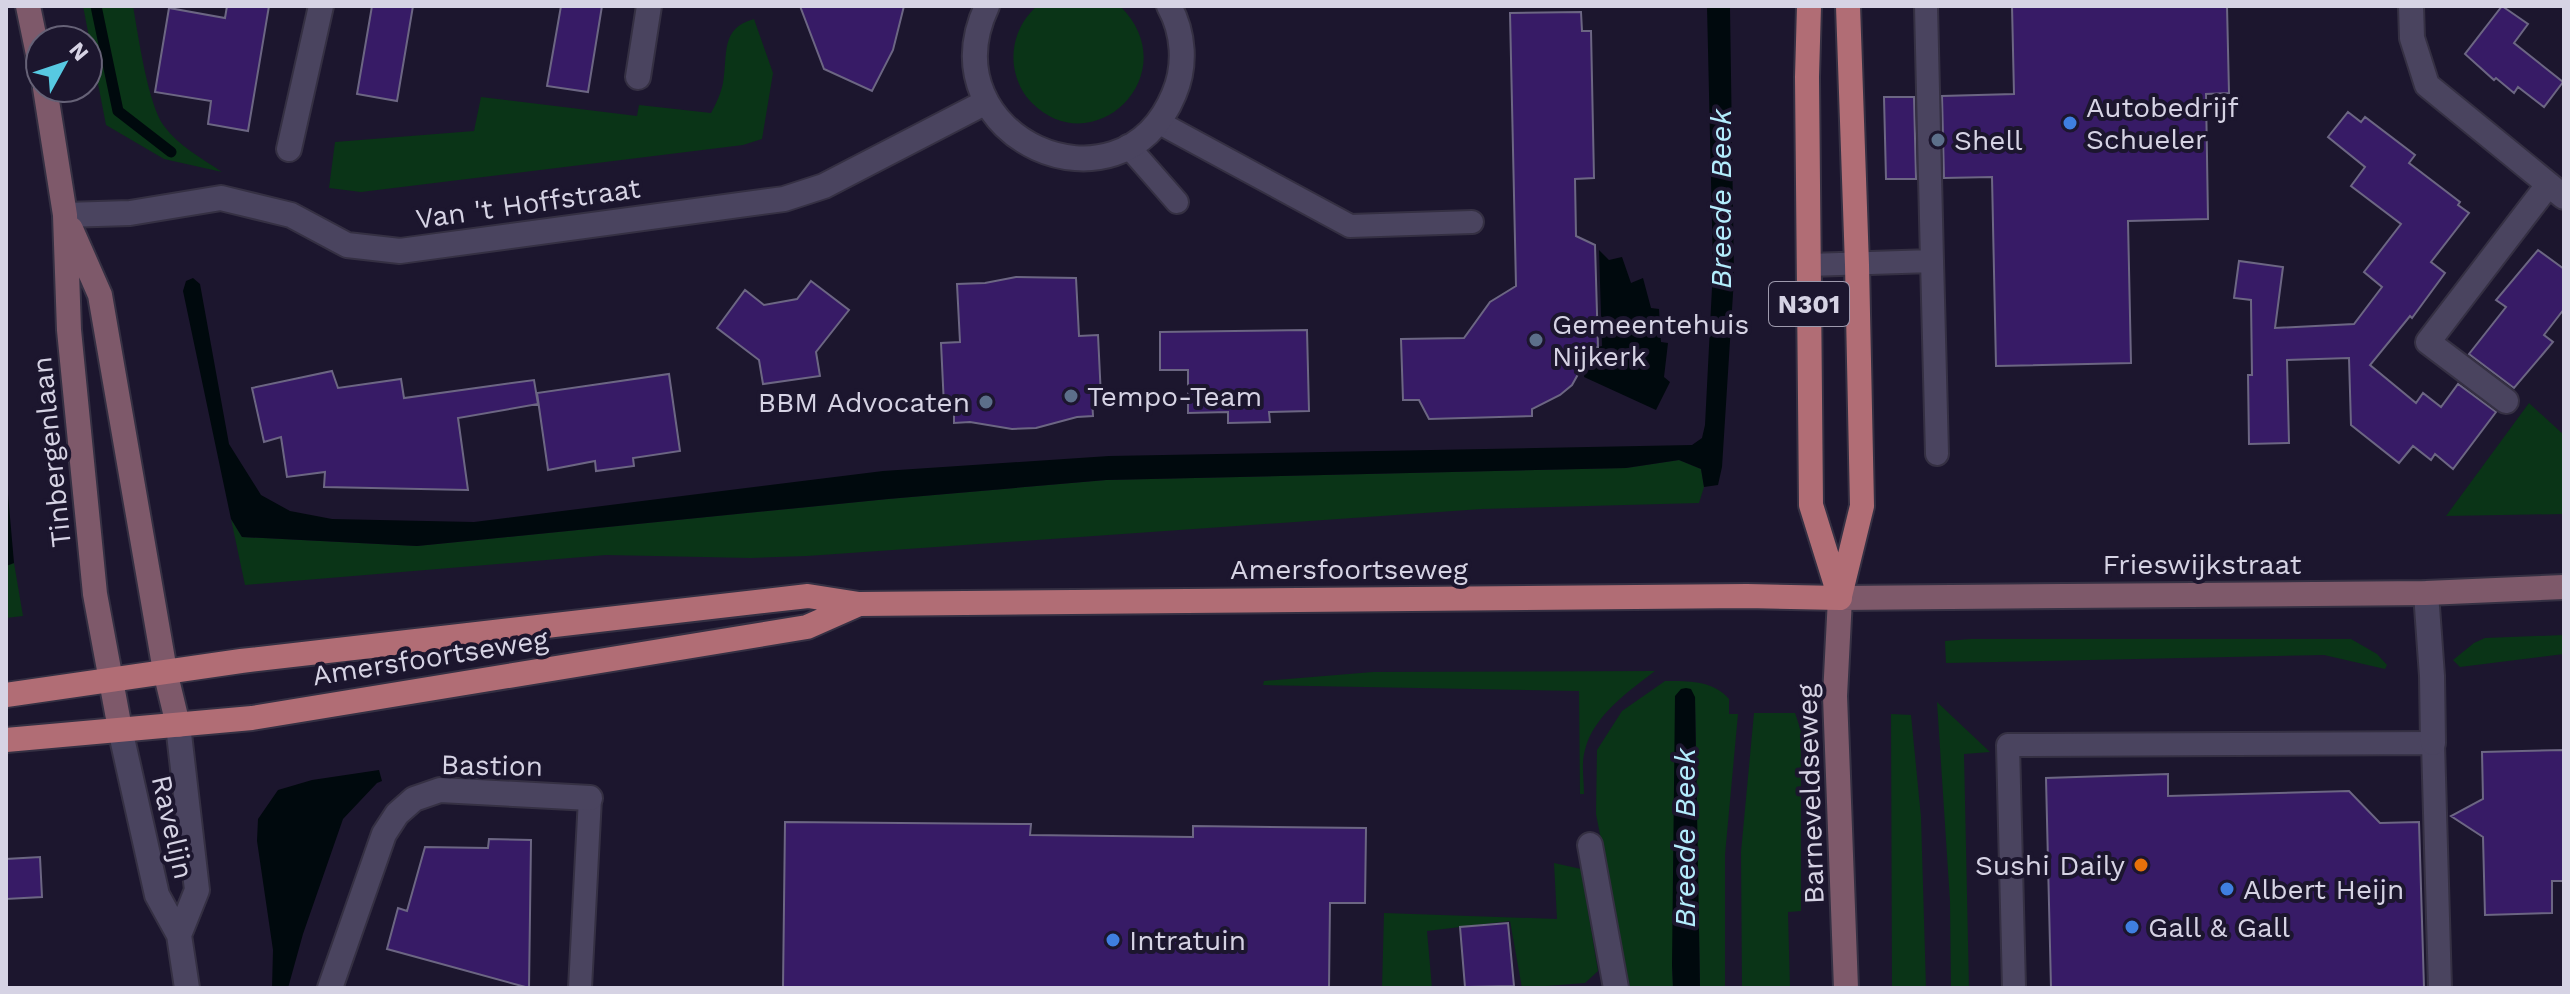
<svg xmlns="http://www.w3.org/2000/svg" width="2570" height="994" font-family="'Work Sans',sans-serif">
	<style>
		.green { fill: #0a3417 }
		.water { fill: #00090d }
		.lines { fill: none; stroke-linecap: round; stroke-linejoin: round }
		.stream { stroke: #00090d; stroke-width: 11 }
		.building { fill: #371b66; stroke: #6c6683; stroke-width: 2 }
		.lane-casing { stroke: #353043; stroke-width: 26 }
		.street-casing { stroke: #353043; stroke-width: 28 }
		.secondary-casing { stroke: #353043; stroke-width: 28 }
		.primary-casing { stroke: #353043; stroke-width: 28 }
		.lane { stroke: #4a445f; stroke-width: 22 }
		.street { stroke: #4a445f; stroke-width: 24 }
		.secondary { stroke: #7e596a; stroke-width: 24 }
		.primary { stroke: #b16d75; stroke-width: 24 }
		.shop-dot { fill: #3f7fe0; stroke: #1c162e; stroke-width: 3 }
		.service-dot { fill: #5c6f8a; stroke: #1c162e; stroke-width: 3 }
		.food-dot { fill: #e8710a; stroke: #1c162e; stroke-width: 3 }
		.labels { text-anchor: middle; stroke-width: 8; stroke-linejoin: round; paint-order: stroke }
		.shield { fill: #1c162e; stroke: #9e9aad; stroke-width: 2 }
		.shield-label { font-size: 26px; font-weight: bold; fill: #d6d3e4 }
		.poi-label { font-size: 28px; fill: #d6d3e4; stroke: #1c162e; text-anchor: start }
		.street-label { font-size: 28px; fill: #d6d3e4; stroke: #1c162e }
		.water-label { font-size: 30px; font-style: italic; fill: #b3ecfc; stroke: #1c162e }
	</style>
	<rect width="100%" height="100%" fill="#1c162e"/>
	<!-- green -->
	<path class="green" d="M83,6H133C138,34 148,105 164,126C179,146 201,158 222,172L164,159L106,125Z
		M1037,6H1120C1188,73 1094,165 1032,103C1022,93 1016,80 1014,66C1011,43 1020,21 1037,6Z
		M754,19L773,73L762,139L743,145L361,192L329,188L335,142L474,131L481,97L637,116L639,105L711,113C716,104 721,93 723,83C728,54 720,28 754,19Z
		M2529,403L2564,435V514L2446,516Z
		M1679,460L1701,469L1704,487L1699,503L1482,509L807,556L751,558L606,555L245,585L231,519L242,537L417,546L888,499L1106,480L1626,468Z
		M14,563L23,616L6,618V566Z
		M2564,635V654L2460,667L2453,660L2474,643L2485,638Z
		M1971,639H2351L2377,654L2387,665L2385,669L2324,655L1946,663L1945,641Z
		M1655,671C1629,691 1593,716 1585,750C1581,763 1584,780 1584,794H1580L1579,691L1263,685L1264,681L1373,672Z
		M1665,681C1687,681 1713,680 1729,699V714H1738L1725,855V988H1700L1695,697L1672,965L1673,988H1630L1596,814L1597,750L1622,711Z
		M1937,702L1990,752L1964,754L1969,988H1951L1950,901Z
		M1754,713H1795L1801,731V911L1788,912L1790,988H1742L1741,852Z
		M1891,714L1911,715L1921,817L1926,988H1892Z
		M1554,863L1581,869L1598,971L1585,983L1522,988L1510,921L1427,931L1432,988H1382L1384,913L1557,919Z"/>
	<!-- water -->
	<path class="water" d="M1707,6H1729L1730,8L1734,278L1722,467L1718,485L1704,487L1701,469L1679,460L1626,468L1106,480L888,499L417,546L242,537L231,519L183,291L186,281L193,278L200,284L229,444L261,495L290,511L332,519L474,522L883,471L1109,456L1692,445L1702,438L1705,425L1713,268Z
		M1599,250L1609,260L1622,257L1631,283L1643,278L1651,308L1659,309L1661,342L1668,343L1664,377L1670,382L1656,410L1584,377L1589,349L1602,346Z
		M6,471L14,563L6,566Z
		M1686,688L1691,689L1695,697L1700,988H1673L1672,965L1675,696L1681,689Z
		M379,770L382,781L377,783L343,819L303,934L288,988H272L273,950L257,841L258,819L278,790L312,780Z"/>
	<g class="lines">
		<!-- stream -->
		<path class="stream" d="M96,6L118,111L171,152"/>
	</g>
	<!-- building -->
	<path class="building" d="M227,6H269L248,131L208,124L211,101L155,92L169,8L225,18Z
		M372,6H413L397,101L357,94Z
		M561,6H602L588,92L547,86Z
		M800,6H904L893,50L872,91L824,69Z
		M2012,6H2227L2229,93L2206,94L2208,219L2128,221L2131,363L1996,366L1992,177L1944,178L1942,96L2014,94Z
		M2502,6L2528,24L2514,43L2563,82L2544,107L2518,87L2514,93L2496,78L2494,80L2465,54Z
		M1581,12L1582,31H1591L1594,178L1575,179L1576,236L1595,245L1598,347L1588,348L1582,367L1572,385L1560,395L1532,409V416L1429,419L1419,400H1403L1401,339L1464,338L1490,302L1516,286L1510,13Z
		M1884,97H1914L1916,179H1886Z
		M2348,112L2361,122L2365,117L2415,155L2409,163L2460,202L2458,205L2469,213L2431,262L2445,273L2412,318L2410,316L2370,365L2416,403L2423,393L2441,407L2458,384L2496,412L2453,469L2435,454L2431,460L2413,446L2399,463L2351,425L2349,358L2287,360L2289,443L2249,444L2248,375H2252L2251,300L2234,298L2239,261L2283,267L2275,328L2354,324L2382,287L2364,272L2401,224L2351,186L2365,167L2328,137Z
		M2538,250L2564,269V309L2544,335L2553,342L2514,388L2469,354L2506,307L2496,300Z
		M1016,277L1076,278L1079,336L1098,335L1101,397L1092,398L1093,416L1077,417L1036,428L1012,429L970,422L954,423V405L944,406L941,343L960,342L957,284L985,283Z
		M811,281L849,310L816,352L820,376L763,384L759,360L717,328L745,290L764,305L797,299Z
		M1307,330L1309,411L1269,412L1270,422L1228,423V412L1188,413V370H1160V332Z
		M332,371L338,388L401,379L404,398L534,380L538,404L458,418L468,490L324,487L325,472L287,477L281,437L264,442L252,388Z
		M669,374L680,451L633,458L634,466L596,471L595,461L548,470L537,393Z
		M2564,750V881H2552V913L2485,915L2483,837L2451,816L2483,799L2482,752Z
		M2168,774V796L2349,791L2380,823L2419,822L2424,988H2051L2046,778Z
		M785,822L1031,824L1030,835L1193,837V826L1366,828L1365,903H1330L1329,988H783Z
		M489,839L531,840L529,988L387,949L398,908L407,911L425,847L488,848Z
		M40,857L42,897L6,899V859Z
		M1508,923L1514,986L1465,987L1460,927Z"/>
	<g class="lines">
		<!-- lane casing -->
		<g class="lane-casing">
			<path id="lane" d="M1158,122L1350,226L1472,222
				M1128,146L1177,202
				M1932,261L1937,454
				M1809,265L1932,261L1926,6
				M580,988L590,798
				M2014,988L2008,745L2433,743L2440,988"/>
		</g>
		<!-- street casing -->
		<g class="street-casing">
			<path id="street" d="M987,6C925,138 1121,224 1174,94C1186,66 1184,33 1169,6
				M2411,6L2412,38L2427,85L2564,197
				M638,77L649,6
				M289,149L321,6
				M65,215L130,213L221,198L291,215L347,245L400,251L784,199L824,186L986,102
				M2506,401L2428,342L2548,185
				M2426,593L2432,676L2433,743
				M178,725L197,890L179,935
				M120,729L157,895L179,935L187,988
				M1590,845L1616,988
				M330,988L384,834L397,814L414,799L440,790L590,798"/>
		</g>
		<!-- secondary casing -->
		<g class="secondary-casing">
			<path id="secondary" d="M28,6L40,64
				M45,88L65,215L69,330L95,594L120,729
				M71,229L100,295L165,671L178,725
				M1846,988L1835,696L1840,598L2426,593L2564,587"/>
		</g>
		<!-- primary casing -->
		<g class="primary-casing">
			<path id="primary" d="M1809,6L1807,77L1811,505L1840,598
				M1840,596L1862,506L1857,265L1848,6
				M6,695L241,661L808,596L859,604L1747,596L1840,598
				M6,740L252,718L807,627L859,604"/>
		</g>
		<!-- lane -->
		<use href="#lane" class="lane"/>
		<!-- street -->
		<use href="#street" class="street"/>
		<!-- secondary -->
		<use href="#secondary" class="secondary"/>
		<!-- primary -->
		<use href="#primary" class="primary"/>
	</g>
	<!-- markers -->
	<g class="shop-dot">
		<circle cx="2070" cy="123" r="8"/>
		<circle cx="2227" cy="889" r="8"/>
		<circle cx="2132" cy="927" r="8"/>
		<circle cx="1113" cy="940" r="8"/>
	</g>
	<g class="service-dot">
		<circle cx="1938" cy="140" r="8"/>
		<circle cx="1536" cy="340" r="8"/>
		<circle cx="1071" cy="396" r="8"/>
		<circle cx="986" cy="402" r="8"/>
	</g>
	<circle class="food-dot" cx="2141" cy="865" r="8"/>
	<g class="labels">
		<!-- shield labels -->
		<rect class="shield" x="1769" y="282" width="80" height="44" rx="6"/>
		<g class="shield-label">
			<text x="1809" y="313">N301</text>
		</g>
		<!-- poi labels -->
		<g class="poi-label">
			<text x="2086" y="117">Autobedrijf<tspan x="2086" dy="32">Schueler</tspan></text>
			<text x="1954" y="150">Shell</text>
			<text x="1552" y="334">Gemeentehuis<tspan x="1552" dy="32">Nijkerk</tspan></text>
			<text x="1087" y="406">Tempo-Team</text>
			<text x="970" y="412" text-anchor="end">BBM Advocaten</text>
			<text x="2125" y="875" text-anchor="end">Sushi Daily</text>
			<text x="2243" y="899">Albert Heijn</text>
			<text x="2148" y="937">Gall &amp; Gall</text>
			<text x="1129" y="950">Intratuin</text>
		</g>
		<!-- street labels -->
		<g class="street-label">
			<text transform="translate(528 203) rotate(-8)" y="10">Van 't Hoffstraat</text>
			<text transform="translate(51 452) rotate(-96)" y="10">Tinbergenlaan</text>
			<text x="2202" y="574">Frieswijkstraat</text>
			<text x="1349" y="579">Amersfoortseweg</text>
			<text transform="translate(430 657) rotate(-9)" y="10">Amersfoortseweg</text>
			<text transform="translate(492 765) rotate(1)" y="10">Bastion</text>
			<text transform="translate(1810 794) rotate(-92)" y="10">Barneveldseweg</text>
			<text transform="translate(173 827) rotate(77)" y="10">Ravelijn</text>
		</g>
		<!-- water labels -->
		<g class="water-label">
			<text transform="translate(1721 199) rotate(-90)" y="10">Breede Beek</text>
			<text transform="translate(1685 838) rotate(-90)" y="10">Breede Beek</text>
		</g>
	</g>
	<!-- border -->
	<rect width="2570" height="994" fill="none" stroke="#d6d3e4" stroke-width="16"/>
	<!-- north arrow -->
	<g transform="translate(64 64) rotate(50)"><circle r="38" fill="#1c162e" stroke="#666277" stroke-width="2"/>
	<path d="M0-6L14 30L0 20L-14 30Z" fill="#57c9e2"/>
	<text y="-12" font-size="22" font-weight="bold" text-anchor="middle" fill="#d6d3e4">N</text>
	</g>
</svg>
